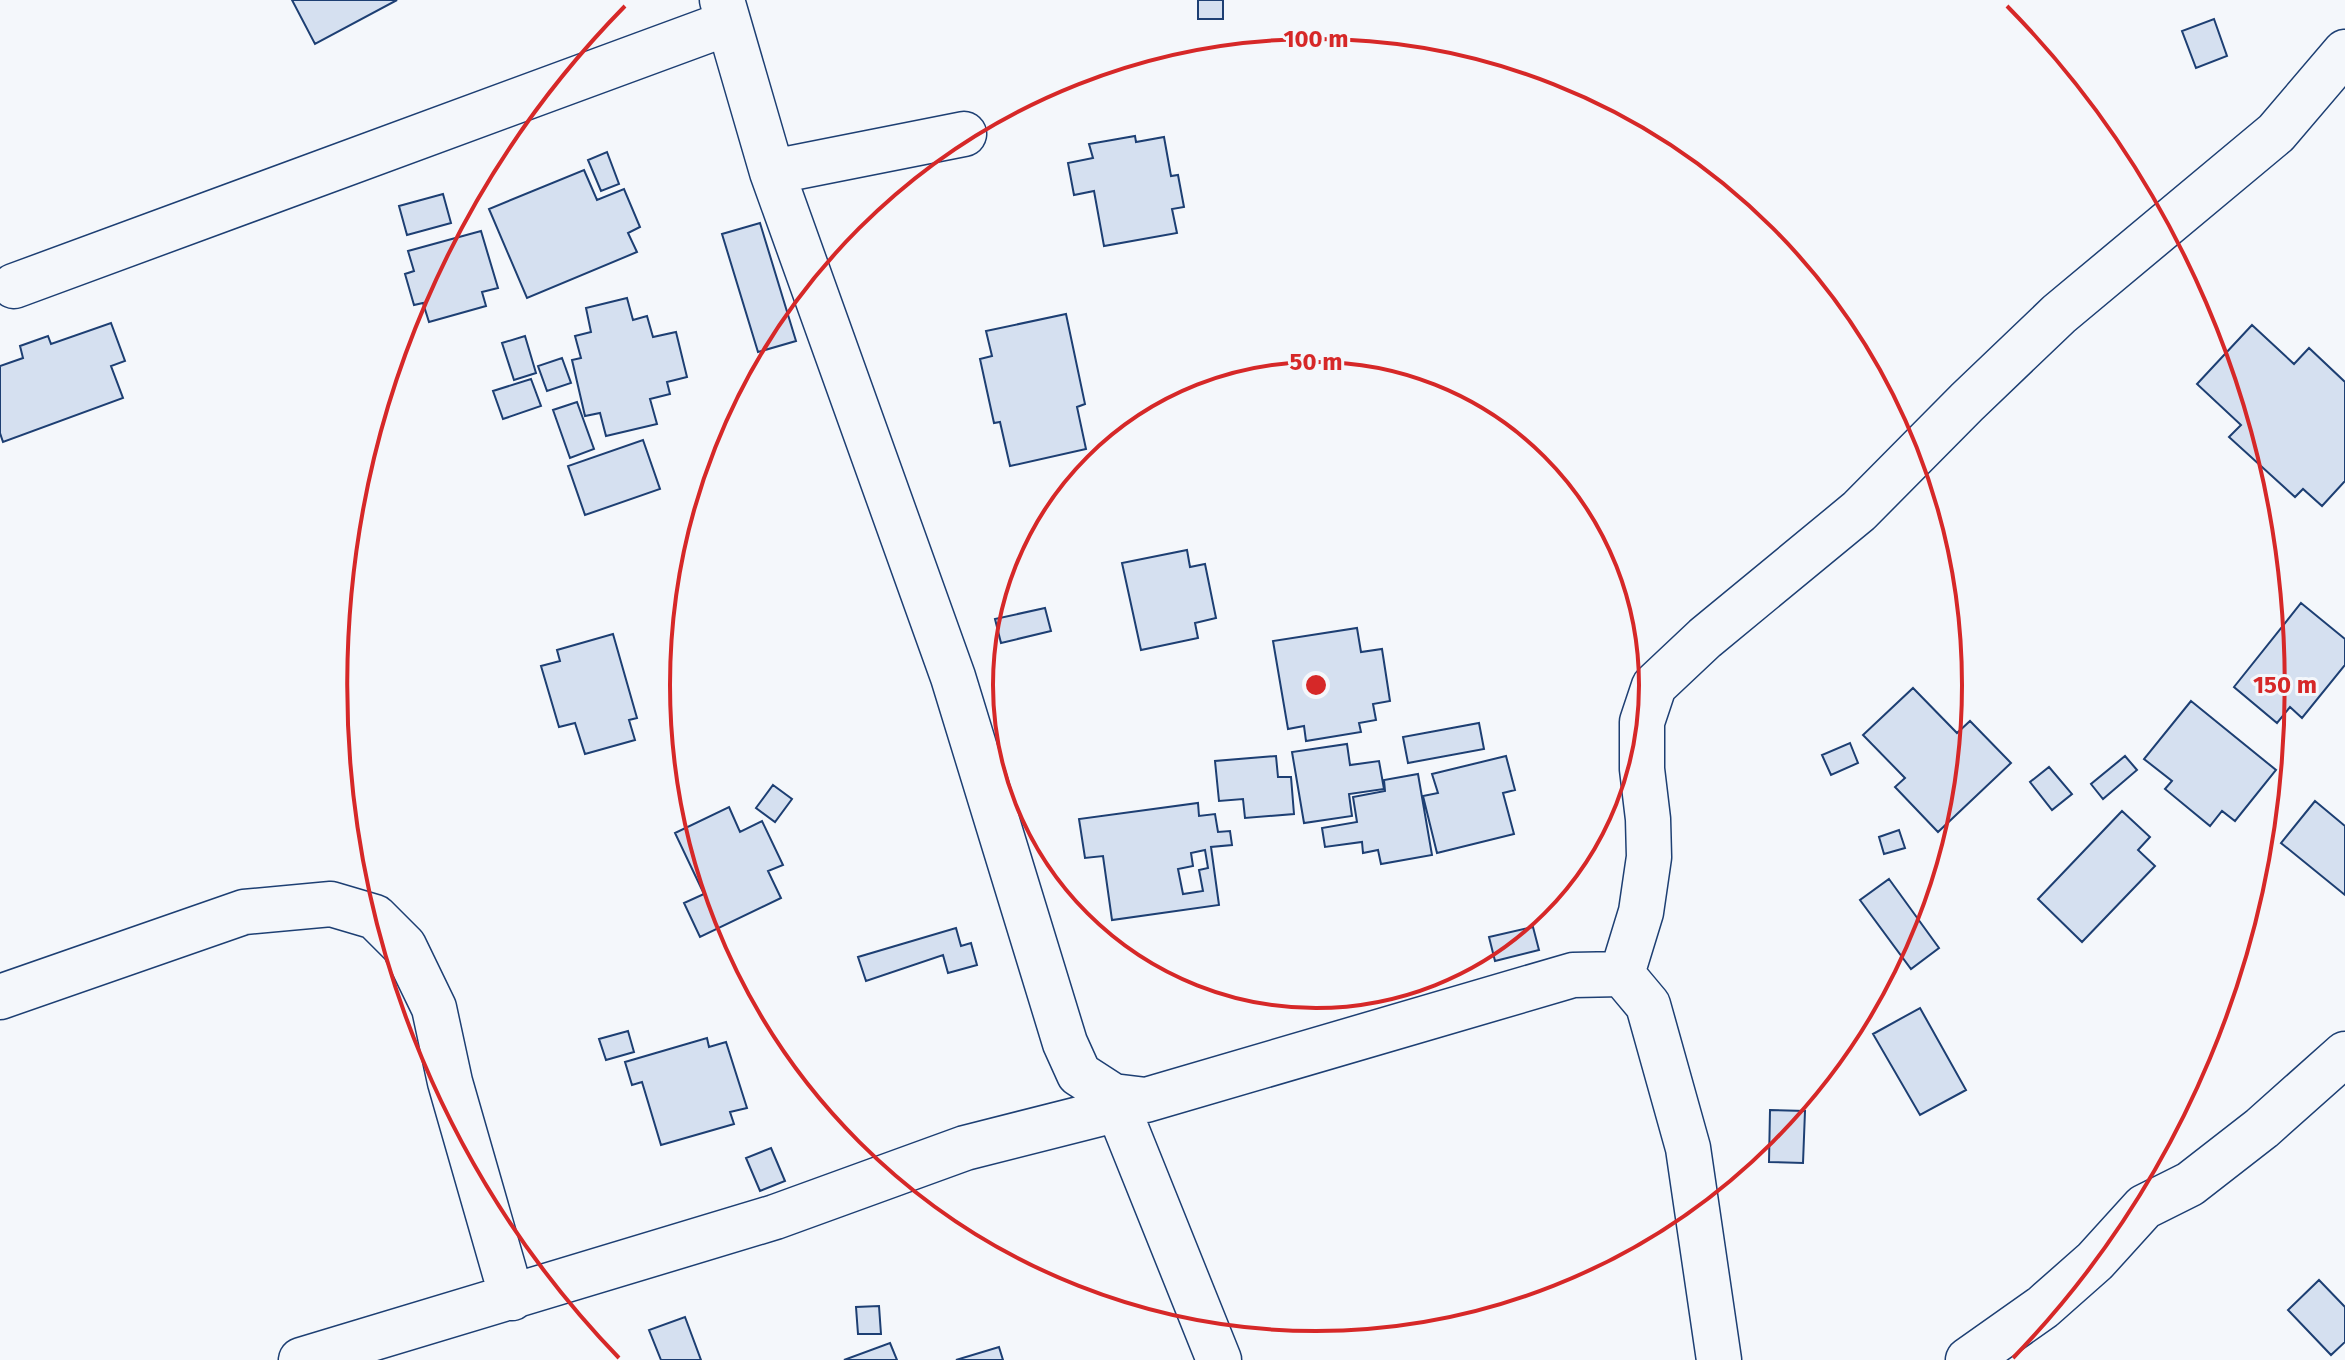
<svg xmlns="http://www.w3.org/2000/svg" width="2345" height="1360" font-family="'Fira Sans',sans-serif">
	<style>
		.building { fill: #d5e0f0; stroke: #1d3f73; stroke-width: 2; fill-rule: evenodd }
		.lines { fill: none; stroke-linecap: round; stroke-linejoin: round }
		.minor-casing { stroke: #1d3f73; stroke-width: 47 }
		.minor { stroke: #f4f7fb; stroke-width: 44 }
		.ring { fill: none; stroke: #d62828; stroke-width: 4 }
		.centre { fill: #d62828; stroke: #f4f7fb; stroke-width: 4 }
		.ring-label { font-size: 24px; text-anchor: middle; font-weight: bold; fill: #d62828; stroke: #f4f7fb; stroke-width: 6; stroke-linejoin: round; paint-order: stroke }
	</style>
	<rect width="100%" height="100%" fill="#f4f7fb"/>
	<!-- building -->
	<path class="building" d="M292,0H397L315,44Z
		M1198,0H1223V19H1198Z
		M2214,19L2227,56L2196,68L2182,31Z
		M1135,136L1136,142L1164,137L1171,176L1178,175L1184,207L1172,209L1177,233L1104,246L1094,191L1074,195L1068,163L1093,158L1089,144Z
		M607,152L619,184L601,191L588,160Z
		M584,170L597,200L624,189L640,227L628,233L637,252L527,298L489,209Z
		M443,194L451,223L407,235L399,206Z
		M760,223L796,341L758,352L722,234Z
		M481,231L498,288L482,292L486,306L429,322L423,303L414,305L405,274L414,271L408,251Z
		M627,298L633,320L647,316L653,337L676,332L687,377L667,382L670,394L650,399L657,424L606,436L600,413L585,416L572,360L581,358L575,336L591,332L586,308Z
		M1066,314L1085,404L1077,407L1086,449L1010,466L1000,422L994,423L980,359L992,356L986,331Z
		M111,323L125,361L111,366L123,398L3,442L0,433V366L23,358L20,346L48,336L51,344Z
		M2252,325L2294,364L2309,348L2345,382V481L2322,506L2303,489L2295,497L2229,437L2241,425L2197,384Z
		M525,336L536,373L514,380L502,343Z
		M562,358L571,383L547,391L538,366Z
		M531,379L541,406L503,419L493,391Z
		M577,402L594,449L570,458L553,410Z
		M643,440L660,489L585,515L568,466Z
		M1187,550L1190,567L1205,564L1216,618L1195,623L1198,638L1141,650L1122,563Z
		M2301,603L2345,639V665L2302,718L2290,707L2277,723L2234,687Z
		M1045,608L1051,631L1001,643L995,619Z
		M1357,628L1361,652L1382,649L1390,701L1373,704L1376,720L1359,723L1361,732L1306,741L1304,726L1288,729L1273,641Z
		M613,634L637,718L629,720L635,740L585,754L575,723L559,727L541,666L560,661L557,650Z
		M1913,688L1957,733L1970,721L2011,763L1938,832L1895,787L1905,778L1863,735Z
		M2191,701L2276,770L2235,821L2222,811L2210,826L2165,789L2172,781L2144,759Z
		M1479,723L1484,749L1408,763L1403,737Z
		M1850,743L1858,763L1831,775L1822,755Z
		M1347,744L1350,765L1379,761L1384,789L1349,794L1352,816L1304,823L1292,752Z
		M1276,756L1278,777H1291L1294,814L1245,818L1243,799L1219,801L1215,761Z
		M1506,756L1515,790L1503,793L1514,834L1437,853L1423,796L1438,793L1432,774Z
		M2125,756L2137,770L2103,799L2091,784Z
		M2049,767L2072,794L2052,810L2030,782Z
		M1418,774L1432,855L1381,864L1378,850L1363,853L1362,842L1325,847L1322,828L1357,822L1353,797L1385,791L1384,780Z
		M773,785L792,799L775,822L756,808Z
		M2315,801L2345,826V895L2281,843Z
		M1198,803L1199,816L1215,814L1218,832L1230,831L1232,845L1211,847L1219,905L1112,920L1103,856L1085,858L1079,819ZM1205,850L1208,868L1199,870L1203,891L1183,894L1178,869L1193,866L1191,853Z
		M729,807L740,832L762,821L783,865L768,871L781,898L700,937L684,903L704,894L675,833Z
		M2122,811L2150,837L2138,850L2155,866L2082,942L2038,899Z
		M1899,830L1905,848L1884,854L1879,837Z
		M1889,879L1939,948L1911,969L1860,900Z
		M1533,927L1539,950L1495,961L1489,937Z
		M956,928L961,946L971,943L977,965L948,973L943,955L866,981L858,957Z
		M1920,1008L1966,1090L1920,1115L1873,1034Z
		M628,1031L634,1052L606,1060L599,1039Z
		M707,1038L709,1047L726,1042L747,1108L730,1112L734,1124L661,1145L642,1082L632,1085L625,1062Z
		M1770,1110L1805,1111L1803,1163L1769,1162Z
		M771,1148L785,1181L760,1191L746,1158Z
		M2319,1280L2345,1307V1342L2331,1355L2288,1310Z
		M879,1306L881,1334H858L856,1307Z
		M685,1317L701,1360H661L649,1330Z
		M890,1343L897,1360H844Z
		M999,1347L1003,1360H956Z"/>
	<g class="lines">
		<!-- minor casing -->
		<g class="minor-casing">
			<path id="minor" d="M722,0L772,172L953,677L1065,1043L1079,1074L1113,1096L1146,1100L1573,975L1622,974L1648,1005L1688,1148L1719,1360
				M772,172L964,134
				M14,286L728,23
				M1622,974L1641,912L1649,857L1648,819L1642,769V722L1654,686L1705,638L1859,511L1967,402L2059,314L2276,133L2345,52
				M0,997L244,912L331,904L375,917L404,946L434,1008L450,1082L512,1298
				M1113,1096L1219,1360
				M301,1360L775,1217L965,1148L1119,1109
				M1968,1360L2043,1307L2095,1261L2144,1207L2190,1184L2262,1128L2345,1054"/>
		</g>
		<!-- minor -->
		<use href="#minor" class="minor"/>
	</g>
	<!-- distance rings -->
	<g class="ring">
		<circle cx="1316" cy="685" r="323"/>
		<circle cx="1316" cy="685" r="646"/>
		<path d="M619 1358A969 969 0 0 1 625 6M2007 6A969 969 0 0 1 2013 1358"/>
	</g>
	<circle cx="1316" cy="685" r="12" class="centre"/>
	<g class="ring-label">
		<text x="1316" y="47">100 m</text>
		<text x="1316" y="370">50 m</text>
		<text x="2285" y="693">150 m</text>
	</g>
</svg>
